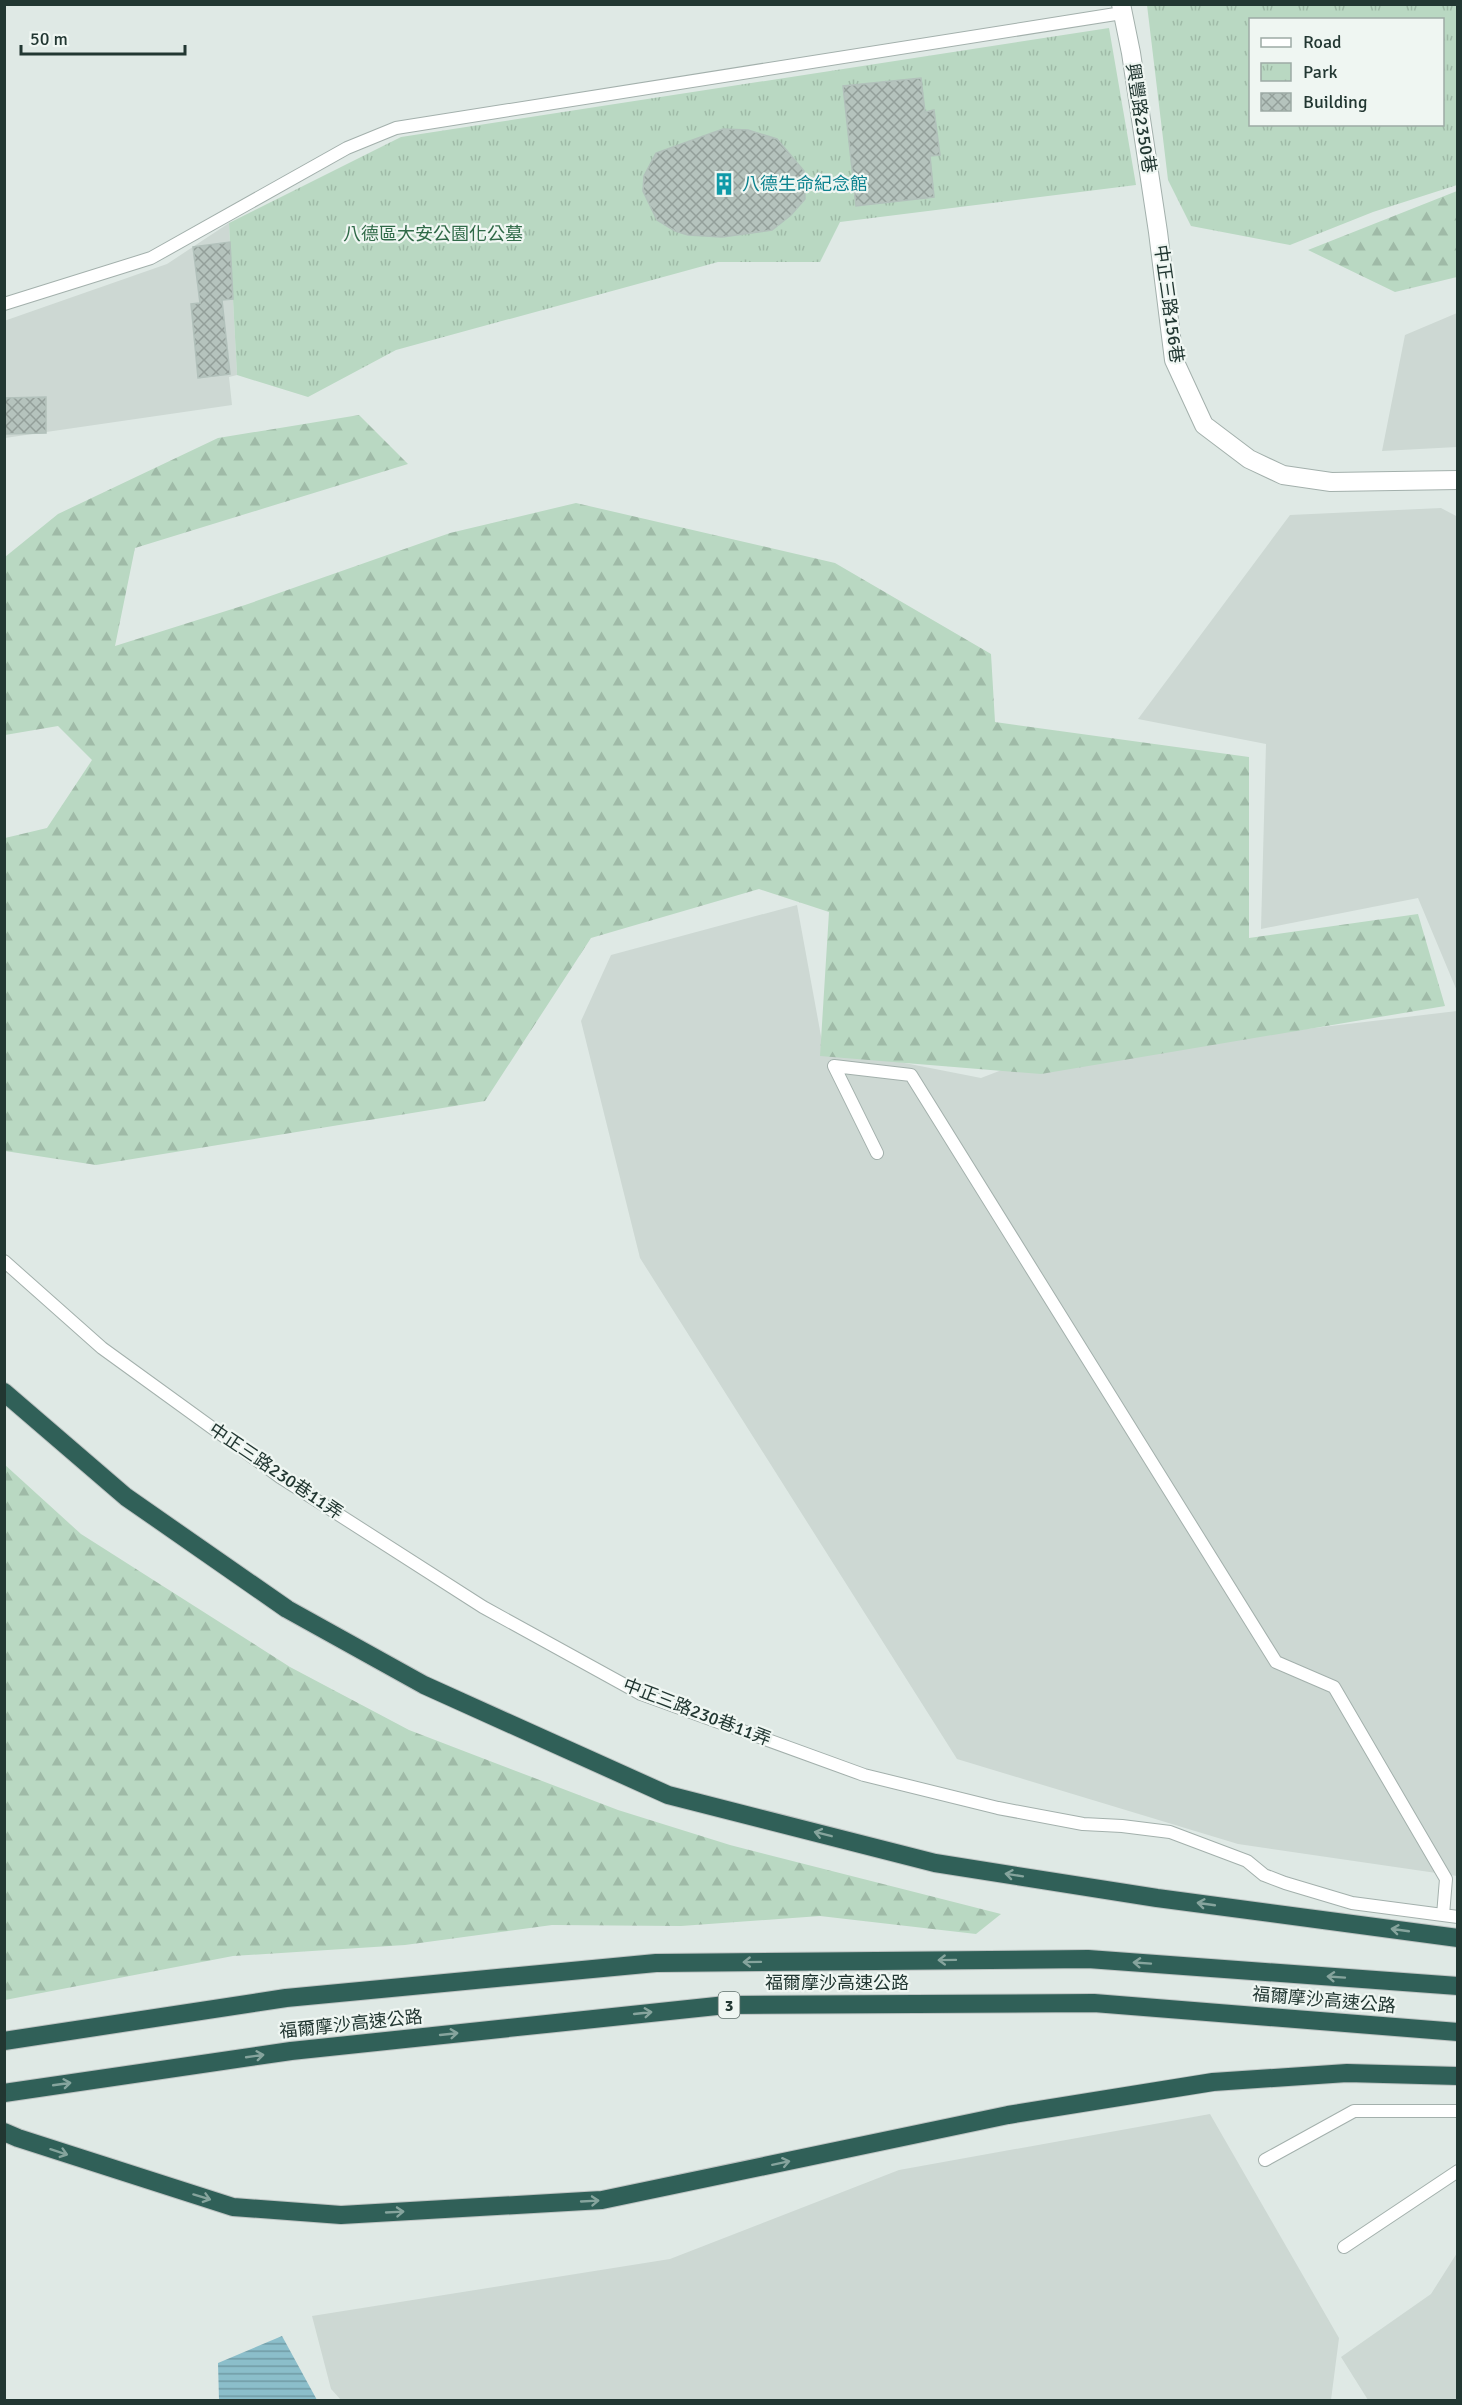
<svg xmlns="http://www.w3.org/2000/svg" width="1462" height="2405" font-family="Signika,'Noto Sans TC',sans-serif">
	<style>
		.built { fill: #cdd8d3 }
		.forest { fill: url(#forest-firs) }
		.park { fill: url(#park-tufts); fill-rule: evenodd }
		.water { fill: url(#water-rules) }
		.building { fill: url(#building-cross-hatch); stroke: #b2c1bb; stroke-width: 1.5 }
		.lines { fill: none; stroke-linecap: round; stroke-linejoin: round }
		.lane-casing { stroke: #a3b0ac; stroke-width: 14 }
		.street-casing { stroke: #a3b0ac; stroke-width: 20 }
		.highway-casing { stroke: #bdc3c2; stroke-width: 20 }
		.lane { stroke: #fff; stroke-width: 12 }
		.street { stroke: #fff; stroke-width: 18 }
		.highway { stroke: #306058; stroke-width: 18 }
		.oneway { stroke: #86a49d }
		.labels { text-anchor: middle; stroke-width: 4.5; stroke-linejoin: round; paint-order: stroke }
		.shield { fill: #eff6f2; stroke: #60706c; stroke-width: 1.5 }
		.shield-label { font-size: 16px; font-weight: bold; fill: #223732 }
		.street-label { font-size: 18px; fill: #223732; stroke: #eff6f2 }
		.culture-label { font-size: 18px; fill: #0d838f; stroke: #eff6f2; text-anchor: start }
		.park-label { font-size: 18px; fill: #306a48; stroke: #eff6f2 }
	</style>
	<defs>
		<pattern id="forest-firs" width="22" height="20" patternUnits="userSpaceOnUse" patternTransform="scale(1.5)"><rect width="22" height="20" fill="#b9d8c2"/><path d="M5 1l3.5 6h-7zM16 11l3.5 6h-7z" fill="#9fbaa7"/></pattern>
		<pattern id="park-tufts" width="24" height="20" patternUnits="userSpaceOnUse" patternTransform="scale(1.5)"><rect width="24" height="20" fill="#b9d8c2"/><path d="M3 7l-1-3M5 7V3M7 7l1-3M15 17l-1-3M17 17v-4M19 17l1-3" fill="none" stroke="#9fbaa7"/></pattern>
		<pattern id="water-rules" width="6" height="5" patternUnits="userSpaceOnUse" patternTransform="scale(1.5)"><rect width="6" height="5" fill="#8bbeca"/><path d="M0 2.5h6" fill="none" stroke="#719ba5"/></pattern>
		<pattern id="building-cross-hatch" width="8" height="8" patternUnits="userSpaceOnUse" patternTransform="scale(1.5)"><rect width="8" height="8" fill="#b5c3bd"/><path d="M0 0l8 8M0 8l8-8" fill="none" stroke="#939f9a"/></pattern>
	</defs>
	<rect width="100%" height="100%" fill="#dfe9e5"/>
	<!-- built -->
	<path class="built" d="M229,223L237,375L229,377L232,405L5,438L4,321L167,264Z
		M1457,313V447L1382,451L1405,335Z
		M1441,508L1458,517L1457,991L1418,898L1261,929L1266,744L1138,719L1290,515Z
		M797,905L823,1047L981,1078L1120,1024L1247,1036L1457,1011V1876L1238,1844L957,1759L640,1258L581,1021L611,955Z
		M1210,2114L1339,2338L1331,2400H341L331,2389L312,2316L670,2259L899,2170Z
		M1457,2253V2400H1368L1341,2357L1431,2294Z"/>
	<!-- forest -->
	<path class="forest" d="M1457,191V277L1395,292L1308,250Z
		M359,415L408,464L135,548L115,646L245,605L450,533L576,503L835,563L991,654L995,722L1249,757V938L1418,914L1445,1006L1041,1074L820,1056L829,912L759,889L591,938L485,1101L96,1165L5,1151V838L47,828L92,760L58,726L5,735V557L58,514L218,438Z
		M4,1464L81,1534L290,1667L409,1730L618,1810L730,1845L1001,1914L976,1934L820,1916L681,1926L552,1925L405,1945L233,1956L5,2000Z"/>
	<!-- park -->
	<path class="park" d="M1147,5H1457V185L1373,212L1290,245L1191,226L1168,180ZM1250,20H1442V124H1250Z
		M1109,28L1136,185L840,222L820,262H718L396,350L308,397L237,375L229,223L401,137Z"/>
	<!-- water -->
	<path class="water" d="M282,2336L317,2400H219L218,2363Z"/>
	<!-- building -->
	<path class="building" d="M921,78L925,112L934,110L940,155L930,156L934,197L856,206L843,86Z
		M723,129L748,130L777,139L804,171L805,199L791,215L772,230L722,237L688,235L675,231L657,220L643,191L644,176L656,153Z
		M230,242L233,299L222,300L230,374L198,378L191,304L200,303L193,247Z
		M46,397V433L4,434V398Z"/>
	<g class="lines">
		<!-- lane casing -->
		<g class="lane-casing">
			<path id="lane" d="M4,304L151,258L347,148L396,128L1122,13
				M877,1153L834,1066L911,1075L1276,1662L1334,1687L1446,1879L1443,1915
				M4,1261L102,1348L280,1477L483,1607L641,1694L864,1775L998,1808L1083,1824L1122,1826L1170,1832L1247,1861L1264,1875L1285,1883L1352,1903L1458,1917
				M1265,2160L1354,2111H1458
				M1344,2247L1458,2171"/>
		</g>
		<!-- street casing -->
		<g class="street-casing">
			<path id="street" d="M1121,4L1131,53L1158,232L1174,360L1204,425L1249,459L1283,475L1331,482L1458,480"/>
		</g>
		<!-- highway casing -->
		<g class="highway-casing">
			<path id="highway" d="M4,1392L126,1497L287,1609L424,1685L668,1795L935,1863L1157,1898L1458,1938
				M4,2041L286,1998L656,1963L1088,1959L1458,1986
				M4,2093L291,2051L726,2005L1094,2003L1458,2032
				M4,2132L18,2138L233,2207L341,2215L602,2200L1008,2115L1213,2082L1347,2073L1458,2076"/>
		</g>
		<!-- lane -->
		<use href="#lane" class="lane"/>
		<!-- street -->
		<use href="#street" class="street"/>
		<!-- highway -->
		<use href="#highway" class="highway"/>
	</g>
	<!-- one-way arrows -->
	<defs><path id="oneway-shaft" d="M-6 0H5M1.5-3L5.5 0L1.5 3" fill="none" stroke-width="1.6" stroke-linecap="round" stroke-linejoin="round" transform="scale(1.5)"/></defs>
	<g class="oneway">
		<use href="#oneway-shaft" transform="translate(823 1834) rotate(-166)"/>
		<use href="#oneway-shaft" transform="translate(1014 1875) rotate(-171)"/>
		<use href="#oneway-shaft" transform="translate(1206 1904) rotate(-172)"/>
		<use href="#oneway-shaft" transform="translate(1400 1930) rotate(-172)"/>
		<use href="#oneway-shaft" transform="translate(947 1960) rotate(179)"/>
		<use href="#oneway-shaft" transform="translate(752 1962) rotate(179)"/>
		<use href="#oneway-shaft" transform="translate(1142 1963) rotate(-176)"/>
		<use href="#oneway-shaft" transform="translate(1336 1977) rotate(-176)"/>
		<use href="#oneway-shaft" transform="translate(643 2013) rotate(-6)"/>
		<use href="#oneway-shaft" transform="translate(449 2034) rotate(-6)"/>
		<use href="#oneway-shaft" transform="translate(255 2056) rotate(-8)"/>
		<use href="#oneway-shaft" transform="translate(62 2084) rotate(-8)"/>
		<use href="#oneway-shaft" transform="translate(59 2152) rotate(18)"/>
		<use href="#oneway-shaft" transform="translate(781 2163) rotate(-12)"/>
		<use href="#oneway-shaft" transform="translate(202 2197) rotate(17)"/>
		<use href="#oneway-shaft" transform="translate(590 2201) rotate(-3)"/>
		<use href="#oneway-shaft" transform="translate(395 2212) rotate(-3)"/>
	</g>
	<!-- icons -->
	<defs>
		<g id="building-bare" transform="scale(1.8)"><path d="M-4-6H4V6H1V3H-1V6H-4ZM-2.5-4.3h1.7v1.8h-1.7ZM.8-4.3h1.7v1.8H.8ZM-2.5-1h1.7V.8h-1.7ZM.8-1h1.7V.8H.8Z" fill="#0f9aa8" stroke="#eff6f2" stroke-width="2.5" paint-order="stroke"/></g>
	</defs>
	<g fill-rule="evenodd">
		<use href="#building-bare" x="724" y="184"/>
	</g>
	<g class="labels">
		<!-- shield labels -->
		<rect class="shield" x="718.5" y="1992" width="21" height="26" rx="4.5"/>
		<g class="shield-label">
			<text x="729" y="2011">3</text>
		</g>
		<!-- street labels -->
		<g class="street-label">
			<text transform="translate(1141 118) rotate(81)" y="6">興豐路2350巷</text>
			<text transform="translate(1169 304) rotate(82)" y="6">中正三路156巷</text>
			<text transform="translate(276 1471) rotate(34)" y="6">中正三路230巷11弄</text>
			<text transform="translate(697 1712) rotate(21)" y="6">中正三路230巷11弄</text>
			<text x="837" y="1989">福爾摩沙高速公路</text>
			<text transform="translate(1324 2000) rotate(5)" y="6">福爾摩沙高速公路</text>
			<text transform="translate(351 2024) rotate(-6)" y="6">福爾摩沙高速公路</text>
		</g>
		<!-- culture labels -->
		<g class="culture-label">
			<text x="742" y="190">八德生命紀念館</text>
		</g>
		<!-- park labels -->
		<g class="park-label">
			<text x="433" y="240">八德區大安公園化公墓</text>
		</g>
	</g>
	<!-- border -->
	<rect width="1462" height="2405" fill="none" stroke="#223732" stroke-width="12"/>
	<!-- legend -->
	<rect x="1249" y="18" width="195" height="108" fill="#eff6f2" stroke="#9daaa5" stroke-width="1.5"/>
	<rect x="1261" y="38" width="30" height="9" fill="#ffffff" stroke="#9daaa5" stroke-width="1.5"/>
	<text x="1303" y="48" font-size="18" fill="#223732">Road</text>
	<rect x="1261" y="63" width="30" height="18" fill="url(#park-tufts)" stroke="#9daaa5" stroke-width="1.5"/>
	<text x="1303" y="78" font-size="18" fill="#223732">Park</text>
	<rect x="1261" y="93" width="30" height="18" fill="url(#building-cross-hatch)" stroke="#9daaa5" stroke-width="1.5"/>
	<text x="1303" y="108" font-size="18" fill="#223732">Building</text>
	<!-- scale -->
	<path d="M21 45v9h164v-9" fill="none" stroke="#223732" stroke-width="3"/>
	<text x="30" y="45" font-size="18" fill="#223732" stroke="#eff6f2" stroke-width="4.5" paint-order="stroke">50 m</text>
</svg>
